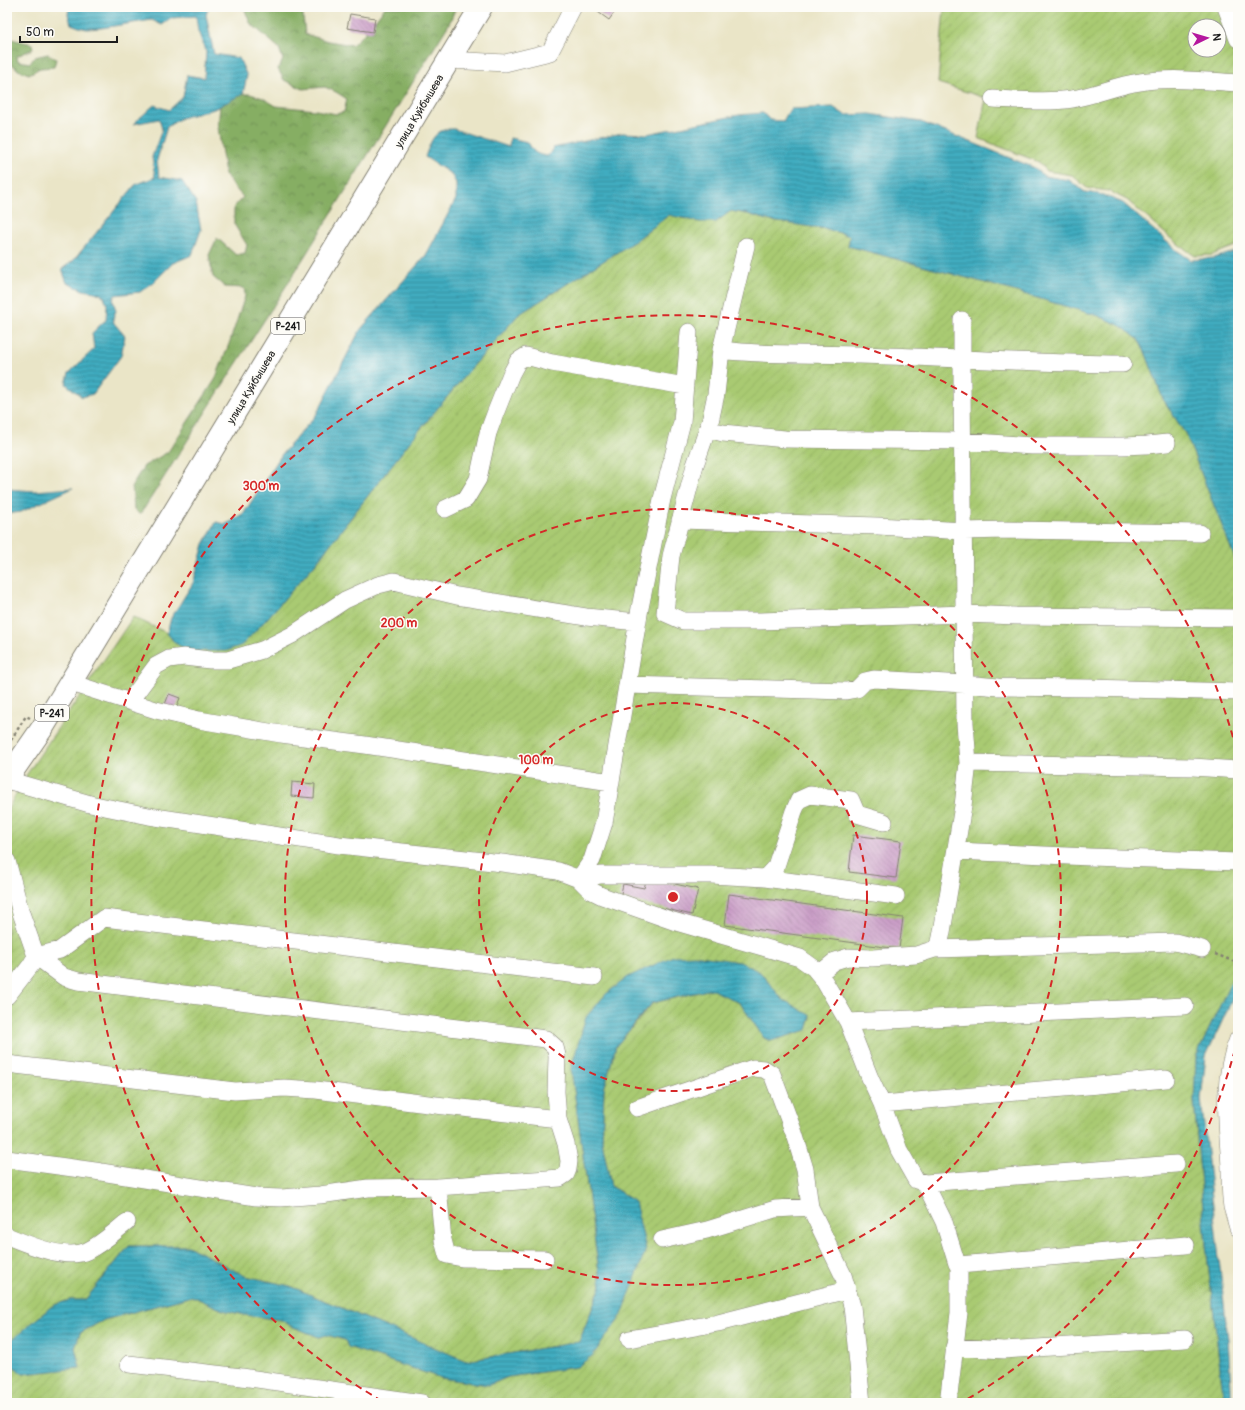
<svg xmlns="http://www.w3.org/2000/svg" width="1245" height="1410" font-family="Pangolin,sans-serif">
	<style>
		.forest { fill: url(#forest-crowns); stroke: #516540 }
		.garden { fill: url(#garden-furrows); stroke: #627347; fill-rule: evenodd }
		.water { fill: url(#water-rules); stroke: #2e646e }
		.building { fill: url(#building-back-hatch) }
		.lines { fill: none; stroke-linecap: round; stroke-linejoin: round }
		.minor-casing { stroke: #838072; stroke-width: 18 }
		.highway-casing { stroke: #838072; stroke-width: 24 }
		.path { stroke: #838072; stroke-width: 2.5; stroke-dasharray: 3 3; stroke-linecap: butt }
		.minor { stroke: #fff; stroke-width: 17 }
		.highway { stroke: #fff; stroke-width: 22 }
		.ring { fill: none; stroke: #d62828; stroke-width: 2; stroke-dasharray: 7 5 }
		.labels { text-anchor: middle; stroke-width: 3; stroke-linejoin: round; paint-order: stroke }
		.shield { fill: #fdfcf7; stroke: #605f5e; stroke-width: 1 }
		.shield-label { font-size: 10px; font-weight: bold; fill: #1c1c1c }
		.street-label { font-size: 11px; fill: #1c1c1c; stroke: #fdfcf7 }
		.centre { fill: #d62828; stroke: #fdfcf7; stroke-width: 2 }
		.ring-label { font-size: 12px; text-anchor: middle; font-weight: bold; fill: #d62828; stroke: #fdfcf7; stroke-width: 3; stroke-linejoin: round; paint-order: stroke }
	</style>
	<defs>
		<pattern id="forest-crowns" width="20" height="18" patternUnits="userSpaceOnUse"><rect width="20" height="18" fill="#86ae64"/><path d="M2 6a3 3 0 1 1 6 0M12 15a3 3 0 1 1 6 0" fill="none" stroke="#6d8d52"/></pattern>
		<pattern id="garden-furrows" width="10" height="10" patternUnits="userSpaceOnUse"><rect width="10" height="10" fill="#a9ca72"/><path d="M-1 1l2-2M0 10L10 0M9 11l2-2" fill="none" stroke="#91ad62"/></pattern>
		<pattern id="water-rules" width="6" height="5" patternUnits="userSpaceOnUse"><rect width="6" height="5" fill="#41acc0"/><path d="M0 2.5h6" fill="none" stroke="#368b9b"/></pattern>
		<pattern id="building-back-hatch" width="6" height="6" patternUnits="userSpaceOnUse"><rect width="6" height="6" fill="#ca9dc7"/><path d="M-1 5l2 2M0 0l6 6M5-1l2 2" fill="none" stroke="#a37fa1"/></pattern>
	</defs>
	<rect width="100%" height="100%" fill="#fdfcf7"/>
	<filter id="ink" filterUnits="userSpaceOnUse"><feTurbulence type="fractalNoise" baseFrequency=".025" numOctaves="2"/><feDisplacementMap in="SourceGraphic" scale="8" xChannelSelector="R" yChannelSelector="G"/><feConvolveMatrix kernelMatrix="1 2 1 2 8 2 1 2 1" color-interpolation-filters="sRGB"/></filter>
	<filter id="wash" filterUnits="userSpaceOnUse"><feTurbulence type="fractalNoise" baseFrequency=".012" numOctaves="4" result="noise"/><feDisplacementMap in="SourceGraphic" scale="16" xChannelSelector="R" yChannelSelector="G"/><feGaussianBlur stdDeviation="0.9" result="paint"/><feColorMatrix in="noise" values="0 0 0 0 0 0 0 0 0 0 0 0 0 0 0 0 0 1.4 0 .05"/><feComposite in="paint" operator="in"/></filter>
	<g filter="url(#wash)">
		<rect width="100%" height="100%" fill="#eae5c7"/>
		<!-- forest -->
		<path class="forest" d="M247,7H302L305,34L328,41L352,45L367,31L385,7H456L449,24L290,280L140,515L134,509L132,485L144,466L168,452L215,380L229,344L245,296L244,288L225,287L213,277L209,255L217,238L236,255L245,253L247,245L234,224V207L243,197L234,187L225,174L218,127L220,106L243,94H250L263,98L276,106L316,110L336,114L344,112L347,99L336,92L325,87L303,89L284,80L278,69L283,60L279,48L250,23L245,10Z
			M7,38L32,44L33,49L17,56L18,61L30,63L35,57L48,54L56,59L54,67L40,68L29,74L18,70L10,62L7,63Z"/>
		<!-- garden -->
		<path class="garden" d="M944,7H1238V245L1212,255L1195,256L1174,241L1127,200L1109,191L1087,188L1072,175L1047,171L1039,162L978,138L986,98L938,83ZM1195,26H1219V50H1195Z
			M730,211L748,214L771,221L827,229L850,236L848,246L986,283L1099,316L1121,326L1138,339L1146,354L1163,399L1186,435L1238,566V967L1196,1057L1194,1100L1206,1245L1224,1403H7V1361L23,1374L80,1367L75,1348L80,1333L104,1320L192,1296L223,1310L245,1315L282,1320L291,1326L319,1337L327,1335L345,1340L348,1347L441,1378L489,1385L508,1377L577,1367L635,1202L611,1186L602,1141L604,1089L616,1046L653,1003L711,989L740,1003L764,1038L770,1041L807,1030L811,1017L782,999L760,972L716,959L694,955L571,1068L601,1286L579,1342L466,1361L290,1286L245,1276L188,1246H129L85,1300H69L52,1306L7,1344V811L25,777L133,617L167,633L175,643L242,644L264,622L315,564L412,439L468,372L518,315L635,241L669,215L700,222Z"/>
		<!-- water -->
		<path class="water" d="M69,7H152L157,9H200L201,7H211L208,9L206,15L214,54L239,58L247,76L243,94L214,109L181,118L167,127L157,160L159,177L182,181L196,202L201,230L192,255L173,263L154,282L140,292L115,295L113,300L116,311L113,318L114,323L125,336L121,356L93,394L82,397L66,384L69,373L94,349L92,333L101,324L106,320L107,305L104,296L95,292L83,290L67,283L62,269L74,260L135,185L155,177L152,157L162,129L159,119L133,124L154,105L169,110L183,97L187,75L204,78L206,52L198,31L196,16L172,18L162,25L152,20L101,28L87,29L79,27L71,24L68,14Z
			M833,107L845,115L870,114L921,122L1035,168L1044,176L1069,180L1085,192L1103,195L1123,203L1175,249L1191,260L1214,258L1238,251V566L1186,435L1163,399L1146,354L1138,339L1121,326L1099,316L986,283L848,246L850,236L827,229L771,221L748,214L731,211L716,222H700L669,215L635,241L518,315L468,372L412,439L315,564L264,622L242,645L226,651H189L175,643L167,633L171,618L193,583L204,544L216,522L226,524L244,513L282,454L316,415L360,330L426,255L456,199V183L451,174L425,157C431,140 435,128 454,129L509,147L510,138L528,142C533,152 536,155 548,156L553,148L622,133L647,134L739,115L763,113L770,120L783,121L790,109Z
			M73,488L21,512L7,514V489L35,491Z
			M694,955L740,962L760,972L782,999L811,1016L807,1030L771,1041L764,1038L740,1003L711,989L652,1003L616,1046L604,1089L602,1141L611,1186L635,1202L646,1249L622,1315L593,1355L577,1367L508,1377L489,1385L441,1378L348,1347L345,1340L327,1335L319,1337L291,1326L282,1320L245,1315L223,1310L192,1296L104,1320L80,1333L75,1348L80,1368L23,1374L7,1361V1344L52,1306L69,1300H85L129,1246H188L245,1276L290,1286L466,1361L579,1342L601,1286L571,1068L586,1017L606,994L628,977L673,956Z
			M1238,967V987L1206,1056L1201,1099L1228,1339L1232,1403H1224L1206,1245L1194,1100L1196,1057Z"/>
		<g id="blocks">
			<!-- building -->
			<path class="building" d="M591,7H618L609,20Z
				M350,14L375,18L373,32L347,28Z
				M169,694L180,698L175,711L164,707Z
				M292,782L315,784L314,798L291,796Z
				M853,835L901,841L896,878L849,872Z
				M647,878L698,889L692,915L620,898L623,884L644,888Z
				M729,894L903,918L899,949L725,925Z"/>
		</g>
	</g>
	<g filter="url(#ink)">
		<use href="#blocks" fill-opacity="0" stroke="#838072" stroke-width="1"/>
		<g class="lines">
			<!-- minor casing -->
			<g class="minor-casing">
				<path id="minor" d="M1226,7L1238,39
					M450,60L505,63L550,52L573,7
					M993,99C1019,100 1047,103 1072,99C1096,95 1117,85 1140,82C1172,77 1206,81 1238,83
					M746,246L721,350L716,394L710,422L695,465L671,556L665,613L683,621H760L965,614L1016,616L1238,618
					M721,350C767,356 814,353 860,355C948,358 1035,363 1123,364
					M707,429L723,433L785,439L963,441L1032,446H1123L1147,445L1167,443
					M445,509L466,499L478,479L488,433L495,414L511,374L518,361L526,356L552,363L685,386
					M680,520L878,526L964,531L1005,530L1200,533
					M71,683L156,710L199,720L281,734L365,745L611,782
					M627,685L846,691L857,689L865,681L874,679L965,684L998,687L1091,688L1238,692
					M130,701L156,666L169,659L184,657L210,660H228L262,650L292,635L345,600L378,585L394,581L457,596L586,617L638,622
					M968,763L1193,767L1238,770
					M7,780L90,804L149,816L339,845L502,863L558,871L579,879L590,890L602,896L673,921L800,958L814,968L823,979L848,1022L870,1078L882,1104L899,1150L916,1180L925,1183L944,1222L957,1264L959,1265V1313L948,1403
					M956,851L1090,857L1238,862
					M7,861L21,913L36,956L31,965L7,996
					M765,878L776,866L794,811L799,800L810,795L851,800L857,814L884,822
					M579,879L592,860L604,823L640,608L662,499L682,422L689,332
					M579,879L601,875H711L765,878L896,896
					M935,949L1175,942L1202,949
					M36,956L60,950L104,918L594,977
					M819,974L835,961L848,957L872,958L916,955L935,949L940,942L942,932L963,806L968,763L965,723L962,384V320
					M848,1022L1185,1006
					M1238,1039C1223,1075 1226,1114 1229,1152C1231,1170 1229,1189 1232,1207C1234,1214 1236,1221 1238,1228
					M7,1064L235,1091L284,1088L316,1090L436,1105L558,1119
					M882,1104L1166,1079
					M637,1108L753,1068L764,1069L772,1074L794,1133L805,1169L810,1207L843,1275L852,1306L862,1403
					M7,1159L95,1171L256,1197L281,1198L320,1195L368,1188L438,1187L560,1178L566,1174L568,1169L569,1161L566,1144L558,1119L556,1092L557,1055L555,1047L546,1039L78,981L64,977L36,956
					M925,1183L1176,1164
					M438,1187L443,1240L447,1255L462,1258L545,1259
					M7,1236C27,1244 65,1261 87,1251C102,1244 114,1232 127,1222
					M662,1240L707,1230L775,1209L810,1207
					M959,1265L1186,1245
					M629,1339L718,1323L847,1290
					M954,1347L1004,1350L1185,1339
					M129,1364L242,1377L422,1403"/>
			</g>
			<!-- highway casing -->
			<g class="highway-casing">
				<path id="highway" d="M7,779L43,727L94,644L481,7"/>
			</g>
			<!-- path -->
			<path class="path" d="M11,740L26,716L30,718
				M1215,954L1238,963"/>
			<!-- minor -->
			<use href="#minor" class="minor"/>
			<!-- highway -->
			<use href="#highway" class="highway"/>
		</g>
	</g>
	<!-- distance rings -->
	<g class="ring">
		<circle cx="673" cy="897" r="194"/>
		<circle cx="673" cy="897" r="388"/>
		<path d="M1238 1038A582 582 0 0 1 964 1401M382 1401A582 582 0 1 1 1238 756"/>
	</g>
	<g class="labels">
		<!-- shield labels -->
		<g class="shield">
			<rect x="271" y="318" width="34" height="16" rx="3"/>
			<rect x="35" y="705" width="34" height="16" rx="3"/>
		</g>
		<g class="shield-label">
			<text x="288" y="330">Р-241</text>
			<text x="52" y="717">Р-241</text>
		</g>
		<!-- street labels -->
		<g class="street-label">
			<text transform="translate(419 111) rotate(-59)" y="4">улица Куйбышева</text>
			<text transform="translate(251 387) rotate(-59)" y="4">улица Куйбышева</text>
		</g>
	</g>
	<circle cx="673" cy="897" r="6" class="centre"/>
	<g class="ring-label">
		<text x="261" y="490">300 m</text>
		<text x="399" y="627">200 m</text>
		<text x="536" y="764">100 m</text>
	</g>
	<!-- margin -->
	<rect width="1245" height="1410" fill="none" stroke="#fdfcf7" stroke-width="24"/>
	<!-- north arrow -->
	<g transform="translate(1207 38) rotate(85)"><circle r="19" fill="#fdfcf7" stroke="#a3a29f"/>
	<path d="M0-3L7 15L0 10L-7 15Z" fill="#b5179e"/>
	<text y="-6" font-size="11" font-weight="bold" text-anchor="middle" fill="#1c1c1c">N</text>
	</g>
	<!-- scale -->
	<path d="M20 36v6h97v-6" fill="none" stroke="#1c1c1c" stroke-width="2"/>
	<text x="26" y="36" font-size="12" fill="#1c1c1c" stroke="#fdfcf7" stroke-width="3" paint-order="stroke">50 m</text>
</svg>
